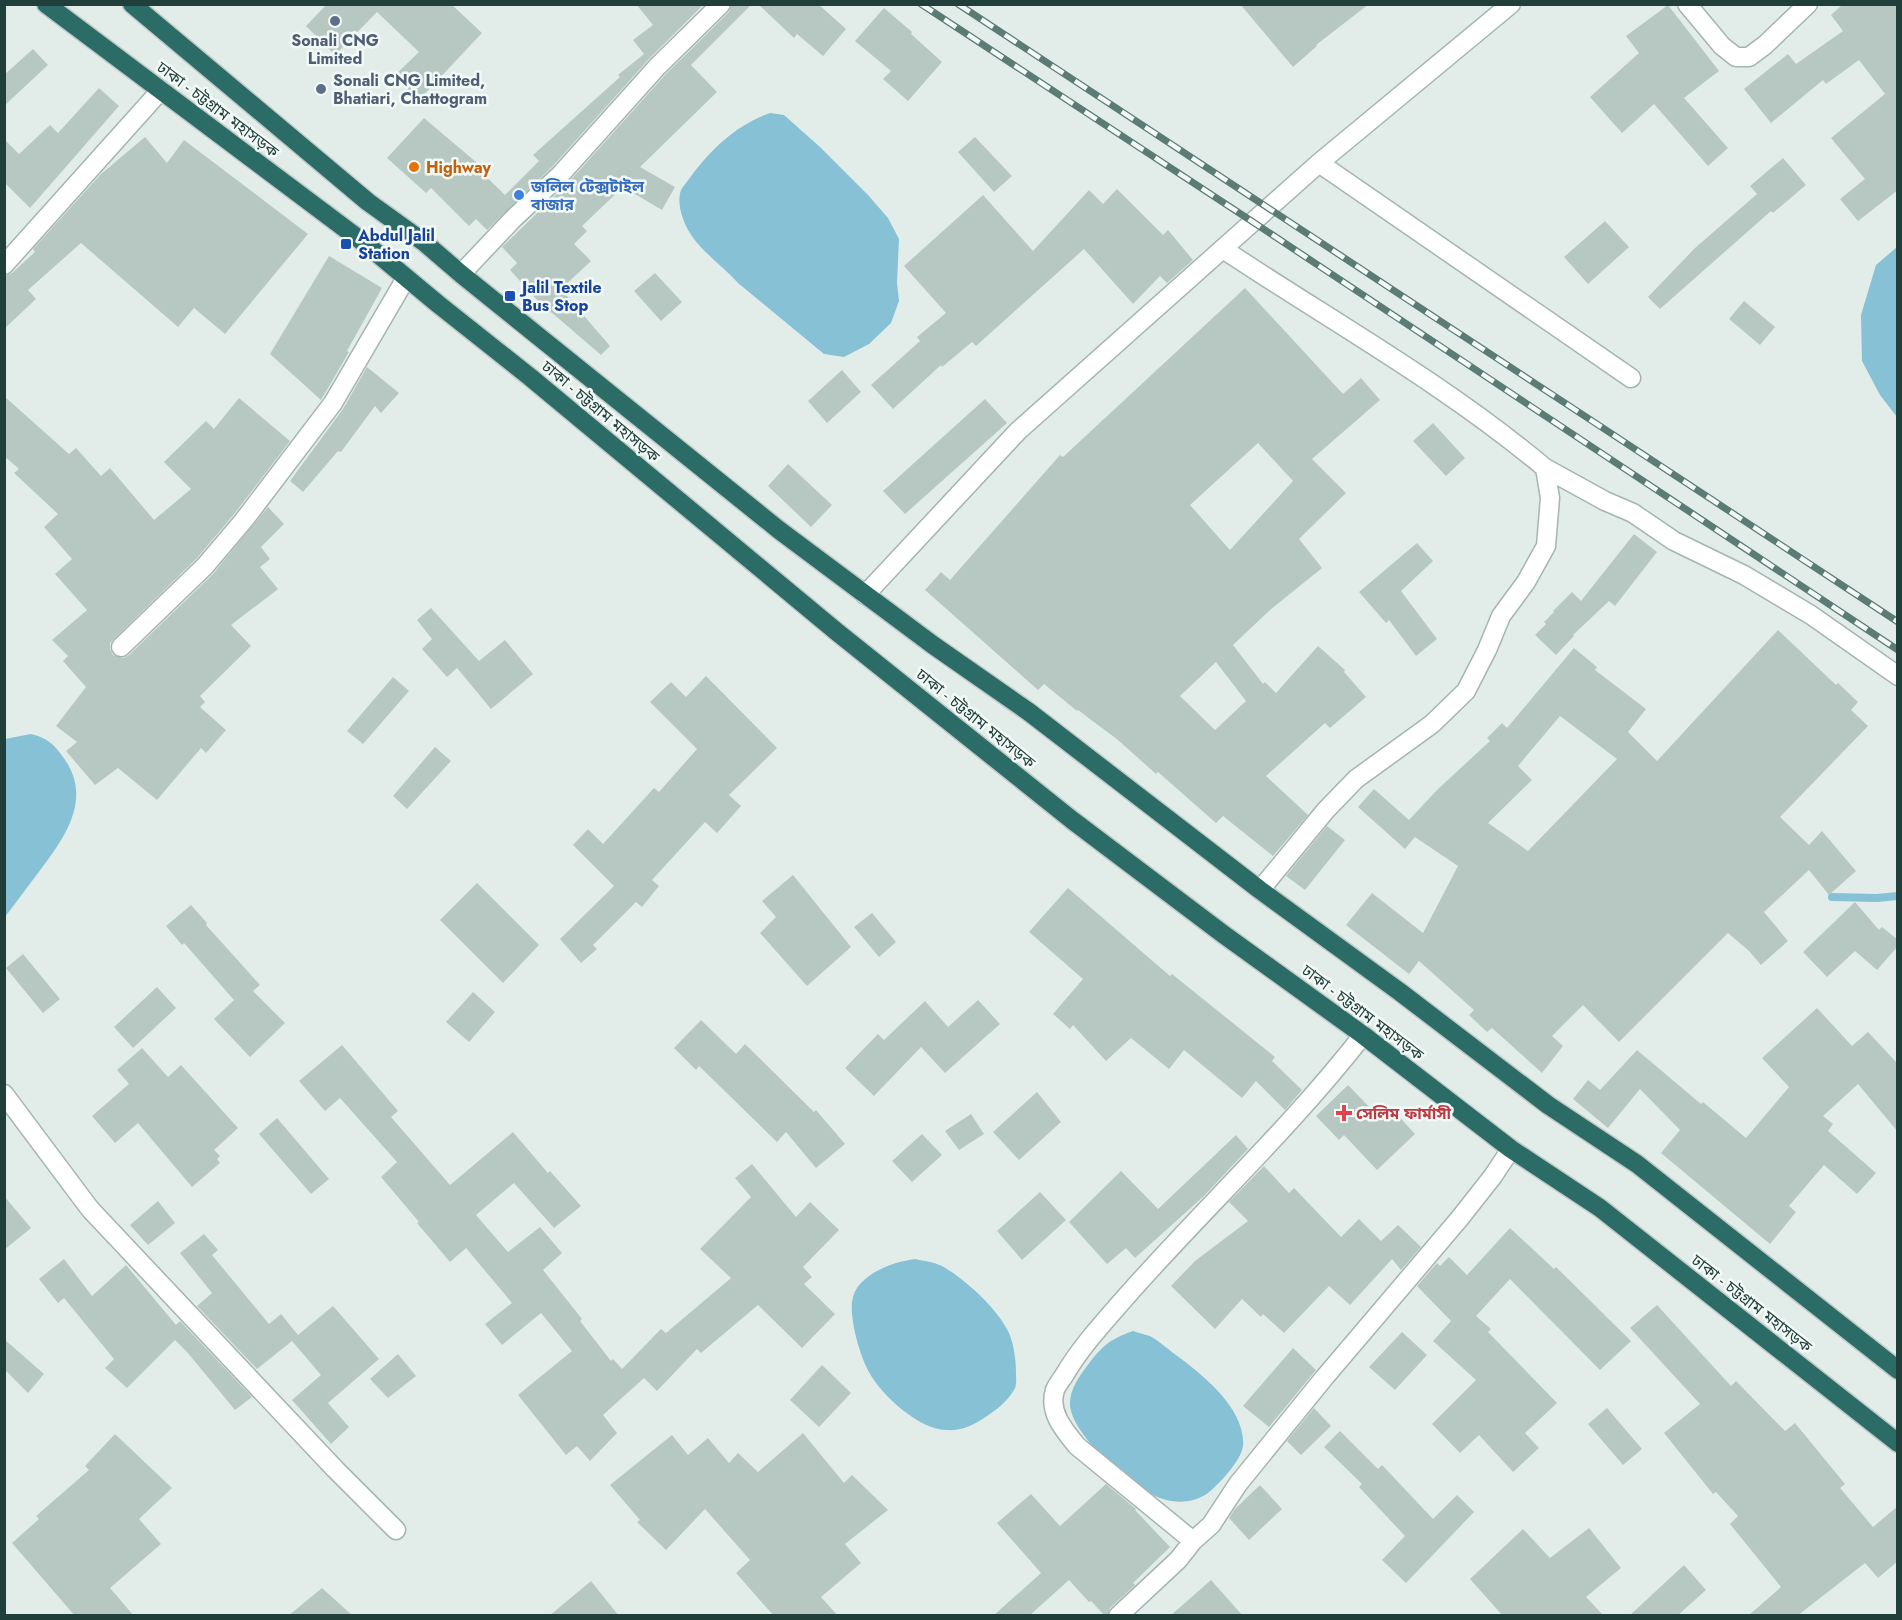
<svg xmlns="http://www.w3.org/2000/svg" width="1902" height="1620" font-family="Jost,'Noto Sans Bengali',sans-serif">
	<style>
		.water { fill: #87c1d5 }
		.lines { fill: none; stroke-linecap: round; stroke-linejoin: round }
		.stream { stroke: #87c1d5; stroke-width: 8 }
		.building { fill: #b7c8c3; fill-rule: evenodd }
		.minor-casing { stroke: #a4b5b1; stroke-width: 21 }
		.highway-casing { stroke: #c1c9c8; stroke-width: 21 }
		.minor { stroke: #fff; stroke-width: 18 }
		.highway { stroke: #2b6d66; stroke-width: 18 }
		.rail-casing { stroke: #5b7b75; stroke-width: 7 }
		.rail { stroke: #f3f9f7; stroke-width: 4.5; stroke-dasharray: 14; stroke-linecap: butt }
		.service-dot { fill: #5c6f8a; stroke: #f3f9f7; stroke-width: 2 }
		.food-dot { fill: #e8710a; stroke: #f3f9f7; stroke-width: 2 }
		.shop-dot { fill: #3f7fe0; stroke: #f3f9f7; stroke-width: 2 }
		.transit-dot { fill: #1a4fb4; stroke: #f3f9f7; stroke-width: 2 }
		.health-dot { fill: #e0444e; stroke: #f3f9f7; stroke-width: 2 }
		.labels { text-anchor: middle; stroke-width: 5; stroke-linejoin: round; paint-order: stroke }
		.service-label { font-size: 16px; font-weight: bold; fill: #4e5e75; stroke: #f3f9f7 }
		.street-label { font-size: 16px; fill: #213f3a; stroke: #f3f9f7 }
		.food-label { font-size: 16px; font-weight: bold; fill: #c56008; stroke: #f3f9f7; text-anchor: start }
		.shop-label { font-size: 16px; font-weight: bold; fill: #366cbe; stroke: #f3f9f7; text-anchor: start }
		.transit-label { font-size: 16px; font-weight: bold; fill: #164399; stroke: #f3f9f7; text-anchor: start }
		.health-label { font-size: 16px; font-weight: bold; fill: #be3a42; stroke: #f3f9f7; text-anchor: start }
	</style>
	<rect width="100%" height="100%" fill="#e2ede9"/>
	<!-- water -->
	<path class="water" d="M770,113L784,115L820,147L868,195L888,218L899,239L897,283L899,301L891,323L869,344L844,357L824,354L738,283C721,264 697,249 686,226C681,215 677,201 681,190C683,186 687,182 689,179C709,151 737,124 770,113Z
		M1897,247V417L1880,395L1862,361L1861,315L1876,265Z
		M31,734C47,738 54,744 63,757C93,797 66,836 41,869C29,885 17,901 5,917V739Z
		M915,1259C924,1261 934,1262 942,1266C965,1279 998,1309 1009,1333C1014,1345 1016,1360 1016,1373C1016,1378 1017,1386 1014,1390C1007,1402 995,1411 984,1418C972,1426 961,1431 946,1430C920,1430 881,1395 869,1372C860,1356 850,1321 852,1302C855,1275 892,1262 915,1259Z
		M1133,1331C1138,1333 1144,1334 1150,1336C1159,1341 1168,1349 1176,1355C1203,1375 1246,1409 1243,1446C1241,1461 1219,1484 1208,1493C1195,1503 1175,1504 1160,1498C1132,1487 1074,1438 1070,1406C1069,1391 1078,1378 1087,1366C1102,1346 1110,1339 1133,1331Z"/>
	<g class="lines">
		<!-- stream -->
		<path class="stream" d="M1832,897L1877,898L1898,896"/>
	</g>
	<!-- building -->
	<path class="building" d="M327,4H451L482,33L418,101L393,77L419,52L377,12L335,55L306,26Z
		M636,4H704L649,59L552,167L487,230L476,219L469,226L431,188L426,193L387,158L424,118L476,162L474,165L505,195L539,161L533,155L620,77L618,75L644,54L633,40L653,25Z
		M732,4H752L691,65L717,92L640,167L675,187L662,210L623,187L582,226L587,231L574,244L591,261L561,289L610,346L601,355L551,312L549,313L510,270L517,263L502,247L568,183L665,75L729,12Z
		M758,4H818L846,29L823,56L797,34L794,38Z
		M1240,4H1369L1316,45L1317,46L1293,67Z
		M1843,4H1898V190L1858,221L1840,199L1865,179L1831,138L1885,94L1859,60L1826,84L1823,80L1771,123L1744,89L1788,54L1796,64L1843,31L1831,15Z
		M1668,5L1719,71L1684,98L1728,148L1708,166L1654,104L1622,133L1590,97L1639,53L1626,36Z
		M884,8L912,32L911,34L942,62L908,101L883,79L891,71L855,41Z
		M33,49L48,65L4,106V75Z
		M99,88L119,106L30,208L4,182V139L19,154L50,125L58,133Z
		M145,137L167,163L184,140L308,234L225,334L194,308L178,327L81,243L28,290L36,299L4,329V276L12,273L35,252L33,249L101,174Z
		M975,137L1012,176L994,192L958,152Z
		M1783,158L1806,185L1773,213L1771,211L1660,309L1648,297L1695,248L1757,194L1750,186Z
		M1117,189L1163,235L1168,230L1193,260L1167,283L1160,276L1133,304L1084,249L976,346L972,342L942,367L941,365L893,409L871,385L920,341L917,337L946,313L904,266L983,195L1033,251L1089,190L1103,204Z
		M1605,221L1629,247L1588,284L1564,257Z
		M329,256L382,288L347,351L349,352L321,400L270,354Z
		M655,273L682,302L661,321L634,291Z
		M1245,288L1343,394L1361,378L1380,400L1312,459L1346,493L1299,539L1322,568L1270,610L1233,645L1263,684L1265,682L1276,693L1318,646L1345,670L1344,672L1366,697L1330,728L1325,723L1266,776L1308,815L1273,856L1223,816L1216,823L1158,772L1156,774L1118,740L1078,710L1077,711L1044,684L1038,690L925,590L941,572L950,580L1060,455L1063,457ZM1258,443L1293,481L1230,550L1190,505ZM1216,662L1246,701L1215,730L1180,696Z
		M1744,301L1775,327L1760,345L1729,319Z
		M367,367L399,393L381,413L375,406L341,452L338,451L303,492L290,481L343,409Z
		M842,370L861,392L827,423L808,401Z
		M4,396L69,454L76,448L101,476L110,468L154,520L191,489L164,462L206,421L214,429L239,398L290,441L235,513L197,558L110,643V649L113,655L123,658L129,655L213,574L268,507L284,524L261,547L270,559L260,567L278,589L231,625L251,646L200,696L205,702L200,707L226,730L206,753L201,748L157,800L118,768L95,785L66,751L77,742L56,726L86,687L63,661L68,656L52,640L87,610L55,574L72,559L44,527L58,514L14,473L19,469L4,456Z
		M985,399L1007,423L905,514L883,491Z
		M1433,423L1465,458L1446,476L1413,441Z
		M788,464L832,505L811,527L768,486Z
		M1634,534L1657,552L1615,606L1609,601L1573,635L1574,636L1556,655L1535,635L1546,624L1544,622L1554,612L1553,611L1572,592L1581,601Z
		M1417,543L1433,561L1401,591L1437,639L1416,656L1389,620L1386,623L1359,592Z
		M431,608L479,661L505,640L533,674L491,709L457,668L447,677L422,649L432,639L417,620Z
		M1778,630L1836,685L1838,683L1858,702L1851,710L1868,726L1780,817L1809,845L1822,831L1856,871L1829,895L1809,870L1764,912L1788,941L1761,965L1749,951L1728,933L1619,1042L1583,1005L1552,1036L1563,1046L1542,1073L1492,1028L1487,1032L1469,1015L1474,1010L1419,961L1409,974L1346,925L1372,893L1423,933L1458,866L1415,837L1405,849L1358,807L1374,789L1409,820L1437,790L1490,741L1487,738L1502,723L1507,728L1574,648L1597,667L1595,670L1646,709L1628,732L1657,761ZM1560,716L1617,759L1528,851L1488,823L1532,780L1518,766Z
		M706,676L777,748L729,795L741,806L717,833L705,822L652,880L659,886L642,907L636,902L593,945L597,949L581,963L560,939L614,886L573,845L588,829L603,844L654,788L659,792L697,749L650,702L671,682L686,697Z
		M393,677L409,691L363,744L347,731Z
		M435,747L451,761L407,809L393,796Z
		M1327,826L1345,840L1305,890L1286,876Z
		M793,875L851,947L807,986L760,933L776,917L762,901Z
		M477,883L539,945L503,983L440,920Z
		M1068,888L1170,976L1172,974L1275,1057L1272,1061L1302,1090L1285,1110L1256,1081L1242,1098L1184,1050L1169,1069L1131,1038L1106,1061L1073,1025L1070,1029L1053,1014L1083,979L1029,932Z
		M1855,902L1879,930L1882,927L1898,940V946L1877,970L1855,951L1827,977L1803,952Z
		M191,905L207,923L206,925L260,985L253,991L285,1023L250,1057L214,1019L234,1000L184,943L182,945L166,926Z
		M872,913L896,942L879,957L854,927Z
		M23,954L60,999L43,1013L6,968Z
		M157,987L176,1008L133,1048L114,1027Z
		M473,992L495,1012L469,1042L446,1022Z
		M978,1000L1000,1024L945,1073L921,1047L874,1096L845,1068L878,1034L884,1040L925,1001L948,1027Z
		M1817,1008L1852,1046L1868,1032L1898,1064V1132L1858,1084L1823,1116L1833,1124L1828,1131L1876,1173L1857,1194L1824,1165L1789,1206L1796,1212L1770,1244L1661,1153L1680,1130L1640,1089L1608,1128L1573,1099L1588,1080L1600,1090L1637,1050L1701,1104L1703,1102L1746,1138L1789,1087L1762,1058Z
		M701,1020L736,1054L745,1044L814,1112L816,1110L845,1144L816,1168L786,1132L777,1142L699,1066L696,1070L674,1048Z
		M342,1045L398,1111L391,1117L450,1185L513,1132L548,1173L550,1171L581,1206L554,1228L514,1183L476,1215L508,1252L540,1227L562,1253L543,1270L582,1319L580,1321L611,1361L613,1359L622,1369L661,1329L666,1333L731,1278L700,1249L751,1197L735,1178L752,1164L796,1217L810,1202L839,1230L803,1267L812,1277L804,1284L835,1314L802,1348L758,1305L701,1353L697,1349L657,1391L644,1378L603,1415L617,1433L590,1461L577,1446L566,1455L518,1395L572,1351L541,1313L502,1345L485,1324L512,1303L466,1248L450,1262L417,1223L419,1222L381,1177L397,1162L340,1098L325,1111L299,1081Z
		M142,1048L168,1077L181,1065L238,1128L214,1150L220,1156L217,1159L220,1163L192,1187L138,1123L115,1143L92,1116L129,1084L117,1070Z
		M1348,1085L1381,1119L1392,1109L1415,1134L1377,1170L1344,1135L1339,1140L1316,1116Z
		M1037,1092L1061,1122L1019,1160L993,1132Z
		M971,1114L984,1134L959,1150L945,1131Z
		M277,1118L329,1179L311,1194L259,1134Z
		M922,1134L942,1155L912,1182L892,1161Z
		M1236,1135L1248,1149L1204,1196L1135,1258L1126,1248L1107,1264L1069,1222L1121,1171L1158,1209Z
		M1264,1166L1289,1193L1294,1188L1341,1237L1359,1219L1381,1241L1398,1225L1421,1247L1401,1270L1392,1259L1350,1305L1329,1286L1284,1333L1263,1314L1261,1317L1242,1299L1215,1329L1171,1286L1195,1261L1248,1221L1229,1202Z
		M1040,1192L1066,1220L1022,1260L997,1231Z
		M4,1196L31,1228L4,1250Z
		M158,1201L175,1223L148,1245L130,1225Z
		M1510,1228L1554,1269L1556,1267L1631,1341L1600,1370L1510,1279L1476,1316L1491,1329L1488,1332L1557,1403L1525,1433L1539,1448L1513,1472L1479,1435L1460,1453L1432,1424L1476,1380L1433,1341L1451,1321L1417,1286L1437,1263L1440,1266L1449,1257L1467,1275Z
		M204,1234L218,1250L212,1255L269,1324L281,1314L298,1335L333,1306L379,1359L328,1403L349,1427L331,1444L292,1400L321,1375L292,1341L257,1369L197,1306L212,1293L180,1253Z
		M64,1259L92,1296L126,1265L176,1325L180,1321L252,1397L235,1410L187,1352L175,1340L127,1388L105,1368L114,1359L64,1298L58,1303L39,1279Z
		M1657,1305L1731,1386L1736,1381L1785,1431L1795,1423L1845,1484L1840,1488L1873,1527L1898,1506V1561L1878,1578L1865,1563L1797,1616H1748L1781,1587L1730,1524L1738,1516L1716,1492L1713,1494L1664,1433L1700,1404L1630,1328Z
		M1402,1332L1427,1355L1395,1390L1369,1367Z
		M4,1339L44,1374L28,1393L4,1369Z
		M1293,1348L1316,1370L1269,1427L1243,1406Z
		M398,1354L416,1376L388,1398L370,1379Z
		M822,1365L851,1393L819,1427L790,1400Z
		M1314,1408L1331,1426L1301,1455L1287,1441Z
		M1607,1408L1642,1449L1623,1465L1588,1424Z
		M1340,1431L1378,1469L1382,1465L1433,1519L1457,1495L1474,1512L1406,1583L1382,1560L1405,1536L1359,1487L1362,1484L1324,1447Z
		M803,1433L844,1483L852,1475L888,1510L845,1544L861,1563L821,1597L838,1616H774L736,1573L750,1560L705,1509L666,1550L637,1522L640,1520L610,1485L672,1435L688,1455L708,1438L729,1463L738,1453L758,1472Z
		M115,1434L172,1488L139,1519L161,1544L110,1588L134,1616H75L12,1543L39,1519L36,1516L89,1470L85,1466Z
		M1106,1484L1136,1509L1135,1510L1170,1547L1133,1583L1135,1585L1110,1608L1107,1616H1105L1091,1601L1089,1602L1069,1580L1029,1616H993L1041,1573L997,1523L1031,1494L1060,1526Z
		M1260,1485L1282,1509L1249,1540L1229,1518L1235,1509Z
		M1589,1528L1621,1568L1586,1597L1604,1616H1503L1470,1579L1523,1529L1550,1558Z
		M1684,1565L1706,1590L1677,1616H1629Z
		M1211,1580L1243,1616H1170Z
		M591,1581L619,1616H549Z
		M322,1588L353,1616H288Z"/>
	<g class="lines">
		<!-- minor casing -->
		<g class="minor-casing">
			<path id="minor" d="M1687,4L1722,46L1736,57H1749L1765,45L1808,4
				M1319,163L1631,378
				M1223,249C1331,321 1445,384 1545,468L1550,498L1546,546L1526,582L1501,616L1487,650L1466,691L1432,724L1356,779L1326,810L1260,890
				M4,265L161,90
				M461,274L513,219L560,175L657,67L721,4
				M1545,468L1605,501L1633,513L1674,541L1744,575L1811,615L1898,676
				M865,595L1018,431L1319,163L1511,4
				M121,647L205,566L244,520L333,403L406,278
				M4,1094L90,1209L335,1469L396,1530
				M1193,1541L1077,1446C1064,1430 1048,1412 1055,1390C1057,1385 1062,1379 1065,1374C1081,1347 1103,1323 1124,1299C1202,1210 1290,1129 1363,1035
				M1118,1616L1178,1560L1193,1541L1211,1525L1238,1484L1324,1378L1460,1218L1493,1176L1511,1149"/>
		</g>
		<!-- highway casing -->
		<g class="highway-casing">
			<path id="highway" d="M46,4L367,245L438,304L530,377L837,632L1072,820L1223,934L1363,1035L1511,1149L1600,1208L1898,1443
				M132,4L368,202L425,243L461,274L779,530L933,645L1029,712L1260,890L1400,992L1548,1105L1637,1164L1898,1370"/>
		</g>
		<!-- minor -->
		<use href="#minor" class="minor"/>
		<!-- highway -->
		<use href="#highway" class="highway"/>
		<!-- rail casing -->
		<g class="rail-casing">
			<path id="rail" d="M921,4L1253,222L1898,650
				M958,4L1898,622"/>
		</g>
		<!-- rail -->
		<use href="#rail" class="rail"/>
	</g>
	<!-- markers -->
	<g class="service-dot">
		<circle cx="335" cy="21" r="6"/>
		<circle cx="321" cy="89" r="6"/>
	</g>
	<circle class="food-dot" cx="414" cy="167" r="6"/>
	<circle class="shop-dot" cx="519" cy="195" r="6"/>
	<g class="transit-dot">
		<rect x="340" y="238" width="12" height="12" rx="3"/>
		<rect x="504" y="290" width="12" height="12" rx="3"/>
	</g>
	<path class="health-dot" d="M1341 1104h6v6h6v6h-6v6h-6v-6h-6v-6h6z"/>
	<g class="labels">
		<!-- service labels -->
		<g class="service-label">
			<text x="335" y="46">Sonali CNG<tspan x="335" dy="18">Limited</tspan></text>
			<text x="333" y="86" text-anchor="start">Sonali CNG Limited,<tspan x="333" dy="18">Bhatiari, Chattogram</tspan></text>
		</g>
		<!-- street labels -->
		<g class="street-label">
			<text transform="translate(218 109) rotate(37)" y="6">ঢাকা - চট্টগ্রাম মহাসড়ক</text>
			<text transform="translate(601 411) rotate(40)" y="6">ঢাকা - চট্টগ্রাম মহাসড়ক</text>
			<text transform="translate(976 718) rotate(39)" y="6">ঢাকা - চট্টগ্রাম মহাসড়ক</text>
			<text transform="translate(1363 1012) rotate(37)" y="6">ঢাকা - চট্টগ্রাম মহাসড়ক</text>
			<text transform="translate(1752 1303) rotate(38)" y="6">ঢাকা - চট্টগ্রাম মহাসড়ক</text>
		</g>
		<!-- food labels -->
		<g class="food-label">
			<text x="426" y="173">Highway</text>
		</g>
		<!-- shop labels -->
		<g class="shop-label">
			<text x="531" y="192">জলিল টেক্সটাইল<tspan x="531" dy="18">বাজার</tspan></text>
		</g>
		<!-- transit labels -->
		<g class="transit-label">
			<text x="358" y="241">Abdul Jalil<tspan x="358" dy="18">Station</tspan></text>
			<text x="522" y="293">Jalil Textile<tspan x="522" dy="18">Bus Stop</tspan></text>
		</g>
		<!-- health labels -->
		<g class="health-label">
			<text x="1356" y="1119">সেলিম ফার্মাসী</text>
		</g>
	</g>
	<!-- border -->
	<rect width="1902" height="1620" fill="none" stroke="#213f3a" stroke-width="12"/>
</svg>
